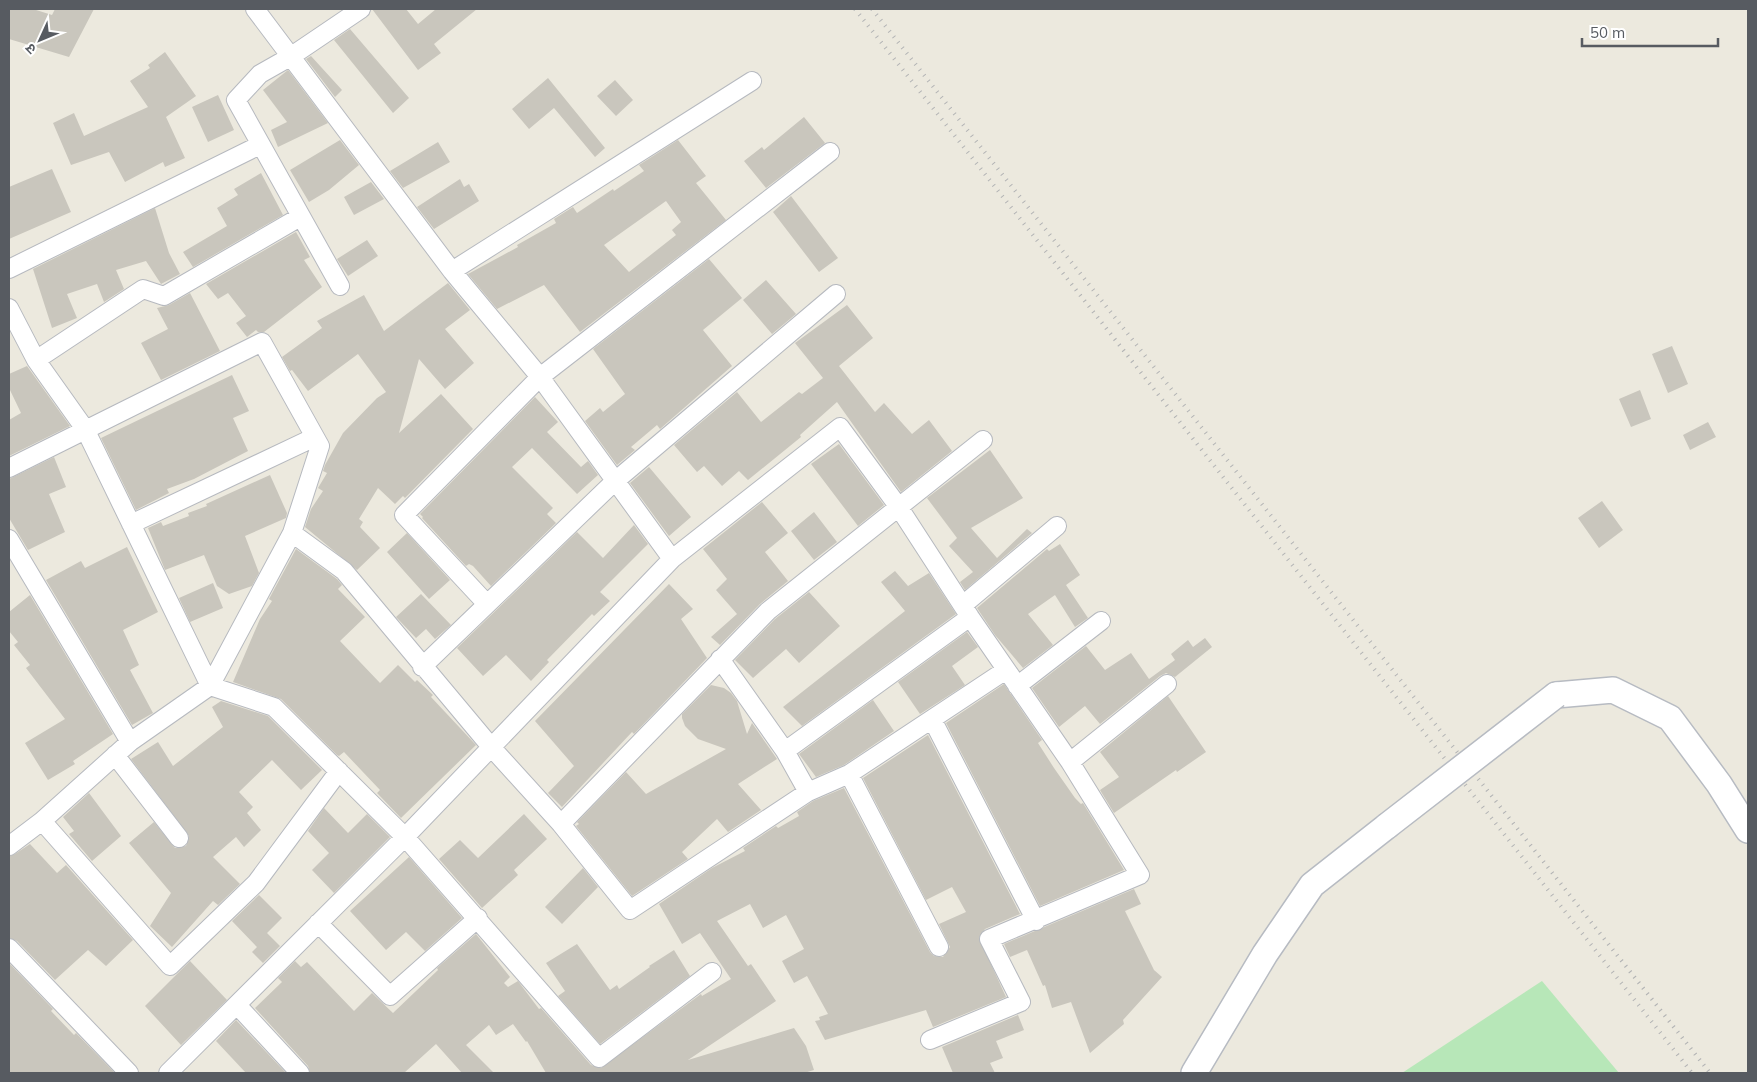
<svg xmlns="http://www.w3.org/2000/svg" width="1757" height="1082" font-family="Mulish,'Noto Sans Devanagari',sans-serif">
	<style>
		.green { fill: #b7e7b8 }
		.building { fill: #c9c6bd; fill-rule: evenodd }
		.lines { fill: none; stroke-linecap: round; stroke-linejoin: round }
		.street-casing { stroke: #b6b9bf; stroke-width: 20 }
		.secondary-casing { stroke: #b7bbc2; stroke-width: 28 }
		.street { stroke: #fff; stroke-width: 18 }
		.secondary { stroke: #fff; stroke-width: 25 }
		.rail { stroke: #b2b3b4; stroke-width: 4; stroke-dasharray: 1 6; stroke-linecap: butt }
		.secondary-bridge-casing { stroke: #b7bbc2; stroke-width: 28; stroke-linecap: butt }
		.secondary-bridge { stroke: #fff; stroke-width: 25 }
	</style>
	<rect width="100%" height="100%" fill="#ece9de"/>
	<!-- green -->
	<path class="green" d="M1542,981L1619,1073H1402Z"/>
	<!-- building -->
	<path class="building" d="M9,9H33L52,15L55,9H94L69,57L9,39Z
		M372,9H406L418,24L436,9H477L434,44L441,53L418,70Z
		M350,29L409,98L393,113L334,40Z
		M165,52L196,96L166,117L185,158L165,167L163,162L125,182L109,152L71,165L53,123L74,113L84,136L148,107L130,81L150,68L148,65Z
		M311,56L342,90L335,97L306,59Z
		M288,70L328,123L278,147L271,130L287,122L263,90Z
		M548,78L605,148L595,157L554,108L529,129L512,109Z
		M615,80L633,100L616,116L597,96Z
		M218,95L234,130L208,142L192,107Z
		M804,117L825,143L766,188L744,161L762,147L764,150Z
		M340,140L359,165L329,190L309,202L290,170Z
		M678,140L706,176L696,183L726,220L580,332L544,285L497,309L468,274L518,247L517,245L556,223L554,219L573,207L577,213L613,189L614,191L644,171L639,165ZM666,201L681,222L672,230L676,235L629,272L604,245Z
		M438,142L450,162L403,188L390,171Z
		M52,169L71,212L9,239V187Z
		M261,173L283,215L193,267L183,252L227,226L217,208L238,195L234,189Z
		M460,179L464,187L469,184L479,201L434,229L417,207Z
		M371,182L384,199L354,215L344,197Z
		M791,196L838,258L819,272L773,212Z
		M155,208L169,253L180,274L161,284L146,261L116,270L124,289L104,302L97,284L67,294L77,318L52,328L33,269Z
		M296,232L310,257L304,260L322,287L264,332H258L256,330L247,337L236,323L246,316L228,293L218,299L206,284Z
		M367,240L378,256L348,276L337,259Z
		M709,259L742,298L703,330L732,366L660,429L657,425L631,447L635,450L617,465L585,421L600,408L603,412L625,394L593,349Z
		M766,280L796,314L772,334L743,300Z
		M448,283L470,310L445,329L474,363L445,389L419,359L399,433L441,394L473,429L405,498L403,496L395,504L378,488L359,519L363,522L360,527L380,548L357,570L305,527L311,509L323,491L318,488L327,473L323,471L325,465L343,433L377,398L386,392L358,354L308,391L292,370L290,371L282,357L322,328L317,321L364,295L384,331Z
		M190,293L220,351L161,380L141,343L168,329L157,308L169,305Z
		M847,305L873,338L839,366L875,412L884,403L912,434L929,420L952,451L901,492L837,402L800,435L801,437L748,480L739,471L722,486L704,466L697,472L674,445L737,392L761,422L799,392L802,394L823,378L795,343Z
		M1672,346L1688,384L1668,393L1652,354Z
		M27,366L70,426L9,456V420L21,413L9,388V374Z
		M232,375L249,411L233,418L248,451L194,479L167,489L169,493L136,510L101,438Z
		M1640,390L1651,419L1631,427L1619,399Z
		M535,397L558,422L547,432L581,467L588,461L598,475L577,494L532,448L512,467L553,508L547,514L556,523L491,586L473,566L469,564L466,566L422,518L423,517L420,514Z
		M1708,422L1716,437L1690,450L1683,435Z
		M839,444L884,505L858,526L811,464Z
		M990,450L1023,498L971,528L997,558L1027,529L1032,533L965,590L960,582L973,572L949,546L957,538L927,498Z
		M54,457L66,487L49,494L65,532L28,550L9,518V479Z
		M649,467L691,517L669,536L630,483Z
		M270,475L287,513L286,518L245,536L259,573L252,586L229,594L217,586L204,555L165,570L148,528L161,522L163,526L189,516L188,513L207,506L206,504Z
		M1602,501L1623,530L1599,548L1578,518Z
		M762,502L788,533L765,552L788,581L760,604L720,645L711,637L737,614L716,590L727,579L703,549Z
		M814,512L837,542L814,560L791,531Z
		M634,525L648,544L600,592L610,601L594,616L592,614L547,660L549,662L531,681L506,655L483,676L457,648L577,532L603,558Z
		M407,533L450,580L429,599L387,552Z
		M1060,544L1080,575L1066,585L1088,618L1075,627L1055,595L1028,614L1053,645L1023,668L995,635L977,608L1047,549L1049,551Z
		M127,547L158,612L123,630L139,665L130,670L153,713L132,725L46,580L81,561L85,568Z
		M296,549L337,579L342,585L338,589L365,617L340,641L380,683L398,665L415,682L417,680L433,695L431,697L476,745L401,818L377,793L380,790L344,752L339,756L337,755L281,699L233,682L260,619L272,601L269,599Z
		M895,571L908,586L929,573L956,614L802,726L783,707L905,611L881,582Z
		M213,583L223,608L190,622L179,598Z
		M669,584L693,609L681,619L707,658L634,734L632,732L562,807L548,793L574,766L535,721Z
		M809,592L840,626L799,663L786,649L753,678L735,660L775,619Z
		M421,594L451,625L435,639L426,629L416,638L396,617Z
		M30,595L113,734L73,761L75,764L48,780L25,743L65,719L26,668L30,665L14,645L18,642L9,631V612Z
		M967,632L978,647L952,666L965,685L920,714L898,682Z
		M1205,638L1212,647L1175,677L1166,673L1160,676L1100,724L1085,706L1059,727L1032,688L1086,646L1105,670L1131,653L1149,679L1175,660L1171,654L1188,640L1193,647Z
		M1004,684L1042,740L1038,743L1054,768L1075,798L1081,804L1083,803L1124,870L1040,906L946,723Z
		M711,685L724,688L731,693L737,701L747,734L752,723L777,759L738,784L761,810L728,832L717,819L682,852L688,859L632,896L576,826L579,824L577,822L626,772L646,794L726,749L698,739L685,726L682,718V714Z
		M1168,696L1206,752L1177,772L1176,770L1114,813L1100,790L1119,777L1100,752Z
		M873,700L894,731L844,765L816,777L799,754Z
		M221,701L268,716L322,770L301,790L272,760L239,792L253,807L247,813L261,830L244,847L236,837L213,857L240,884L218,905L213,901L172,947L150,926L171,893L129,843L154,822L175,848L186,846L189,836L131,759L158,742L173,766L223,727L212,707Z
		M928,735L1020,914L985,929L979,938L1006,997L933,1027L926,1010L825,1040L815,1021L820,1020L819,1017L828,1014L807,976L794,983L782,961L804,949L786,915L763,928L750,904L717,921L748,966L751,964L776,1001L688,1060L794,1028L806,1046L814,1070L804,1073H546L527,1041L526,1042L513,1024L496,1035L489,1025L466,1045L494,1073H462L436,1044L404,1073H310L308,1066L255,1008L282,982L278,978L295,961L301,967L307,962L354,1011L372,993L393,1013L438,970L437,968L476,934L510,977L504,983L508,987L518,981L539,1009L541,1008L591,1065L601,1068L701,994L702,996L731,979L700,933L682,944L659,904L712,868L745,851L743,848L776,826L778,828L799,816L797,812L813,801L844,788L930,952L934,956L943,957L950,947L939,924L966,912L952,887L926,900L863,778Z
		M89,793L121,836L92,861L69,834L74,831L63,817Z
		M324,808L348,833L367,814L390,837L334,893L312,870L329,853L308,831Z
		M524,814L547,839L514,870L518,875L482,908L439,859L460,840L478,858Z
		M30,844L57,873L66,865L133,940L106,966L88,950L55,980L17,941L9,938V856L15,854Z
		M409,857L462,918L425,951L406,932L386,950L350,911Z
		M583,868L598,887L562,924L545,907Z
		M1134,889L1141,904L1125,911L1154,970L1162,977L1123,1020L1124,1024L1090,1053L1071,1002L1052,1008L1045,985L1043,986L1027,950L1010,957L1004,944Z
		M259,895L282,918L267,933L280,946L263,963L252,952L257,947L232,921Z
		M577,944L610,990L617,985L619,989L650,967L649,966L674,950L690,976L600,1044L558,996L565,991L546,963Z
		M190,961L227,1000L181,1045L145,1006Z
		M9,963L53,1009L51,1011L74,1035L76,1033L115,1073H9Z
		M1018,1015L1024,1030L996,1041L1003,1058L990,1063L995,1073H953L942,1047Z
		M236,1020L286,1073H246L216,1041Z"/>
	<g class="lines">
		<!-- street casing -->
		<g class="street-casing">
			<path id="street" d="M9,269L260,145
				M452,271L752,81
				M340,286L236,100L260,74L290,57L361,9
				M9,308L36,360L85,429L210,686L274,707L405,837L599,1058L712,972
				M36,360L143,289L164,296L300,217
				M9,468L262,342L320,446L292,533L210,686L130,742L42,821L9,846
				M131,524L315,437
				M292,533L344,571L492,748L561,824L630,910L808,792L849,774L1006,670
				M9,539L130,742
				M672,559L840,427L898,506L970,617L1070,762L1140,875L989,939L1021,1002L930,1040
				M486,603L404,515L540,377L830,152
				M963,605L1057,526
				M720,659L785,751L808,792
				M422,667L614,482L836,294
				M1017,686L1101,621
				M932,719L1036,921
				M785,751L970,617
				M115,755L179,838
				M1070,762L1167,684
				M849,774L939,947
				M42,821L170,966L256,883L339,771
				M561,824L768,611L983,440
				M318,923L390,996L478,918
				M9,948L129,1073
				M237,1005L300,1073
				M168,1073L405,837L672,559L540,377L452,271L255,9"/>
		</g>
		<!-- secondary casing -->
		<g class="secondary-casing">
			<path id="secondary" d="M1556,695L1613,690L1670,718L1719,784L1748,830
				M1194,1073L1265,954L1312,885L1387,826"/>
		</g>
		<!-- street -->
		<use href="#street" class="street"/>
		<!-- secondary -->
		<use href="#secondary" class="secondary"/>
		<!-- rail -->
		<path class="rail" d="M855,9L1692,1073
			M872,9L1710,1073"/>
		<!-- secondary-bridge casing -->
		<g class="secondary-bridge-casing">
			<path id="secondary-bridge" d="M1387,826L1556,695"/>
		</g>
		<!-- secondary-bridge -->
		<use href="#secondary-bridge" class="secondary-bridge"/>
	</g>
	<!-- border -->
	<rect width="1757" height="1082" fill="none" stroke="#575b61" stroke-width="20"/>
	<!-- north arrow -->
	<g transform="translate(40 40) rotate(226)" stroke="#ffffff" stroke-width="4" paint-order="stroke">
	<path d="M0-4L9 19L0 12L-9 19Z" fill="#575b61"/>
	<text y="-8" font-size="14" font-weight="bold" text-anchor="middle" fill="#575b61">उ</text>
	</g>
	<!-- scale -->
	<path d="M1582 38v8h136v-8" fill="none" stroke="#575b61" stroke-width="2.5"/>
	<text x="1590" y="38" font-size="15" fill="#575b61" stroke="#ffffff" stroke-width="4" paint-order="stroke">50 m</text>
</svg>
